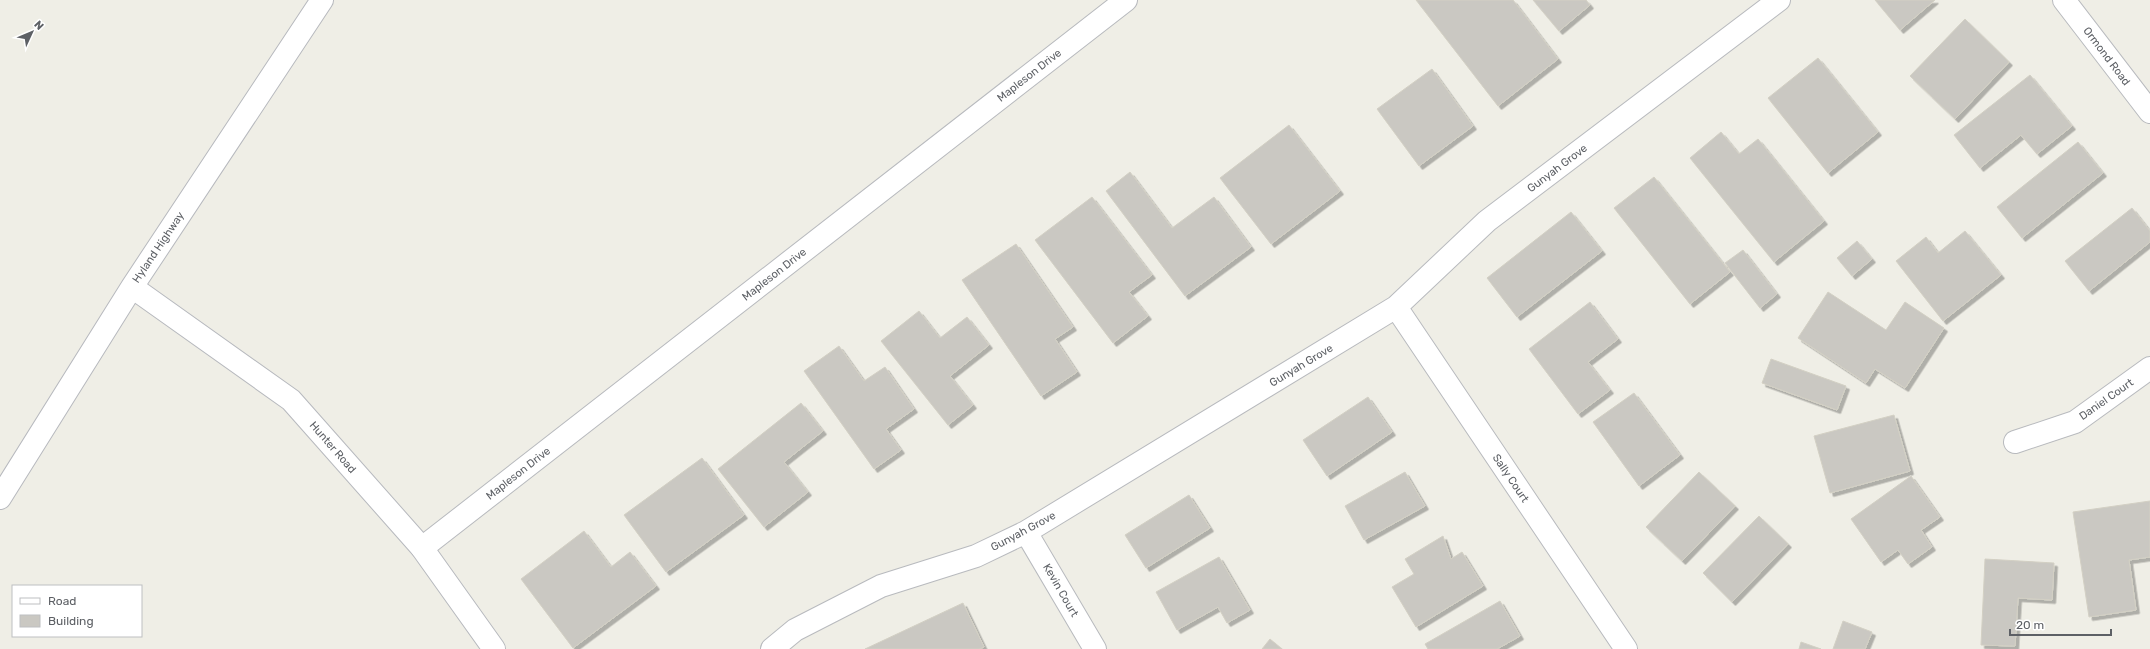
<svg xmlns="http://www.w3.org/2000/svg" width="2150" height="649" font-family="Rubik,sans-serif">
	<style>
		.building { fill: #cac8c2; stroke: #d3d0c4; filter: url(#shadow) }
		.lines { fill: none; stroke-linecap: round; stroke-linejoin: round }
		.street-casing { stroke: #b8babe; stroke-width: 24 }
		.secondary-casing { stroke: #b7b9be; stroke-width: 24 }
		.street { stroke: #fff; stroke-width: 22 }
		.secondary { stroke: #fff; stroke-width: 22 }
		.labels { text-anchor: middle; stroke-width: 3; stroke-linejoin: round; paint-order: stroke }
		.street-label { font-size: 11px; fill: #5d6065; stroke: #fff }
	</style>
	<defs>
		<filter id="shadow"><feDropShadow dx="3.5" dy="3.5" stdDeviation="0" flood-color="#0004"/></filter>
	</defs>
	<rect width="100%" height="100%" fill="#efeee6"/>
	<!-- building -->
	<path class="building" d="M1416,0H1513L1558,59L1498,106Z
		M1533,0H1586L1590,5L1559,31Z
		M1875,0H1935L1900,30Z
		M1965,19L2009,62L1955,119L1910,76Z
		M1818,58L1878,132L1828,173L1768,98Z
		M1432,69L1473,126L1419,166L1377,109Z
		M2030,75L2072,126L2037,154L2021,135L1980,168L1954,135Z
		M1289,125L1340,191L1271,244L1220,178Z
		M1721,132L1739,154L1758,139L1824,221L1774,262L1690,158Z
		M2078,142L2103,173L2022,238L1997,207Z
		M1130,172L1172,228L1214,197L1251,247L1185,296L1106,191Z
		M1654,177L1730,272L1690,304L1614,208Z
		M1092,197L1152,275L1129,292L1148,316L1113,343L1035,240Z
		M2132,208L2150,231V242L2089,291L2065,261Z
		M1571,212L1602,251L1517,317L1487,278Z
		M1965,231L2001,275L1943,321L1896,261L1926,237L1938,253Z
		M1857,241L1872,259L1852,276L1837,258Z
		M1016,244L1073,327L1055,339L1077,372L1041,396L962,280Z
		M1743,250L1777,294L1760,308L1725,263Z
		M1828,292L1886,330L1905,302L1944,328L1905,388L1875,369L1866,383L1798,338Z
		M1590,302L1618,339L1588,362L1610,390L1578,414L1529,349Z
		M919,311L940,338L967,317L989,345L950,376L973,405L948,425L881,341Z
		M839,346L864,381L885,367L914,409L886,429L901,450L874,469L804,371Z
		M1771,359L1846,386L1837,410L1762,383Z
		M1634,393L1680,455L1639,486L1593,422Z
		M1368,397L1392,432L1327,476L1303,440Z
		M801,403L823,431L784,462L808,492L764,527L718,469Z
		M1894,415L1910,471L1830,493L1814,436Z
		M702,458L744,515L666,572L624,515Z
		M1405,472L1425,506L1364,540L1345,506Z
		M1699,472L1735,506L1682,561L1646,527Z
		M1911,476L1940,517L1921,530L1932,547L1908,564L1898,550L1881,562L1851,519Z
		M1189,495L1210,528L1146,568L1125,535Z
		M2150,501V557L2129,560L2136,610L2089,617L2073,512Z
		M1759,516L1788,544L1732,602L1703,573Z
		M584,531L611,567L630,552L656,586L573,648L521,579Z
		M1443,536L1451,559L1462,552L1483,586L1416,627L1392,587L1414,574L1405,559Z
		M1219,557L1250,610L1227,623L1218,607L1177,630L1156,592Z
		M1985,559L2054,563L2052,600L2018,598L2015,646L1981,645Z
		M1500,601L1520,636L1497,649H1428L1425,644Z
		M963,603L984,647L979,649H865Z
		M1843,621L1872,632L1865,649H1833Z
		M1270,639L1282,649H1262Z
		M1801,642L1821,649H1799Z"/>
	<g class="lines">
		<!-- street casing -->
		<g class="street-casing">
			<path id="street" d="M2064,0L2150,112
				M1396,307L1626,649
				M2015,442L2075,422L2150,368
				M1026,532L1095,649
				M422,548L1126,0
				M772,649L795,630L881,586L976,556L1026,532L1396,307L1487,221L1779,0"/>
		</g>
		<!-- secondary casing -->
		<g class="secondary-casing">
			<path id="secondary" d="M132,287L291,400L422,548L494,649
				M0,498L132,287L322,0"/>
		</g>
		<!-- street -->
		<use href="#street" class="street"/>
		<!-- secondary -->
		<use href="#secondary" class="secondary"/>
	</g>
	<g class="labels">
		<!-- street labels -->
		<g class="street-label">
			<text transform="translate(2107 56) rotate(53)" y="4">Ormond Road</text>
			<text transform="translate(1029 75) rotate(-38)" y="4">Mapleson Drive</text>
			<text transform="translate(1557 168) rotate(-37)" y="4">Gunyah Grove</text>
			<text transform="translate(158 247) rotate(-56)" y="4">Hyland Highway</text>
			<text transform="translate(774 274) rotate(-38)" y="4">Mapleson Drive</text>
			<text transform="translate(1301 365) rotate(-31)" y="4">Gunyah Grove</text>
			<text transform="translate(2106 399) rotate(-35)" y="4">Daniel Court</text>
			<text transform="translate(333 447) rotate(49)" y="4">Hunter Road</text>
			<text transform="translate(518 473) rotate(-38)" y="4">Mapleson Drive</text>
			<text transform="translate(1511 478) rotate(56)" y="4">Sally Court</text>
			<text transform="translate(1023 531) rotate(-28)" y="4">Gunyah Grove</text>
			<text transform="translate(1061 590) rotate(60)" y="4">Kevin Court</text>
		</g>
	</g>
	<!-- legend -->
	<rect x="12" y="585" width="130" height="52" fill="#ffffff" stroke="#bebfc1"/>
	<rect x="20" y="598" width="20" height="6" fill="#ffffff" stroke="#bebfc1"/>
	<text x="48" y="605" font-size="12" fill="#5d6065">Road</text>
	<rect x="20" y="615" width="20" height="12" fill="#cac8c2" stroke="#bebfc1"/>
	<text x="48" y="625" font-size="12" fill="#5d6065">Building</text>
	<!-- north arrow -->
	<g transform="translate(32 32) rotate(46)" stroke="#ffffff" stroke-width="3" paint-order="stroke">
	<path d="M0-3L7 15L0 10L-7 15Z" fill="#5d6065"/>
	<text y="-6" font-size="11" font-weight="bold" text-anchor="middle" fill="#5d6065">N</text>
	</g>
	<!-- scale -->
	<path d="M2010 629v6h101v-6" fill="none" stroke="#5d6065" stroke-width="2"/>
	<text x="2016" y="629" font-size="12" fill="#5d6065" stroke="#ffffff" stroke-width="3" paint-order="stroke">20 m</text>
</svg>
